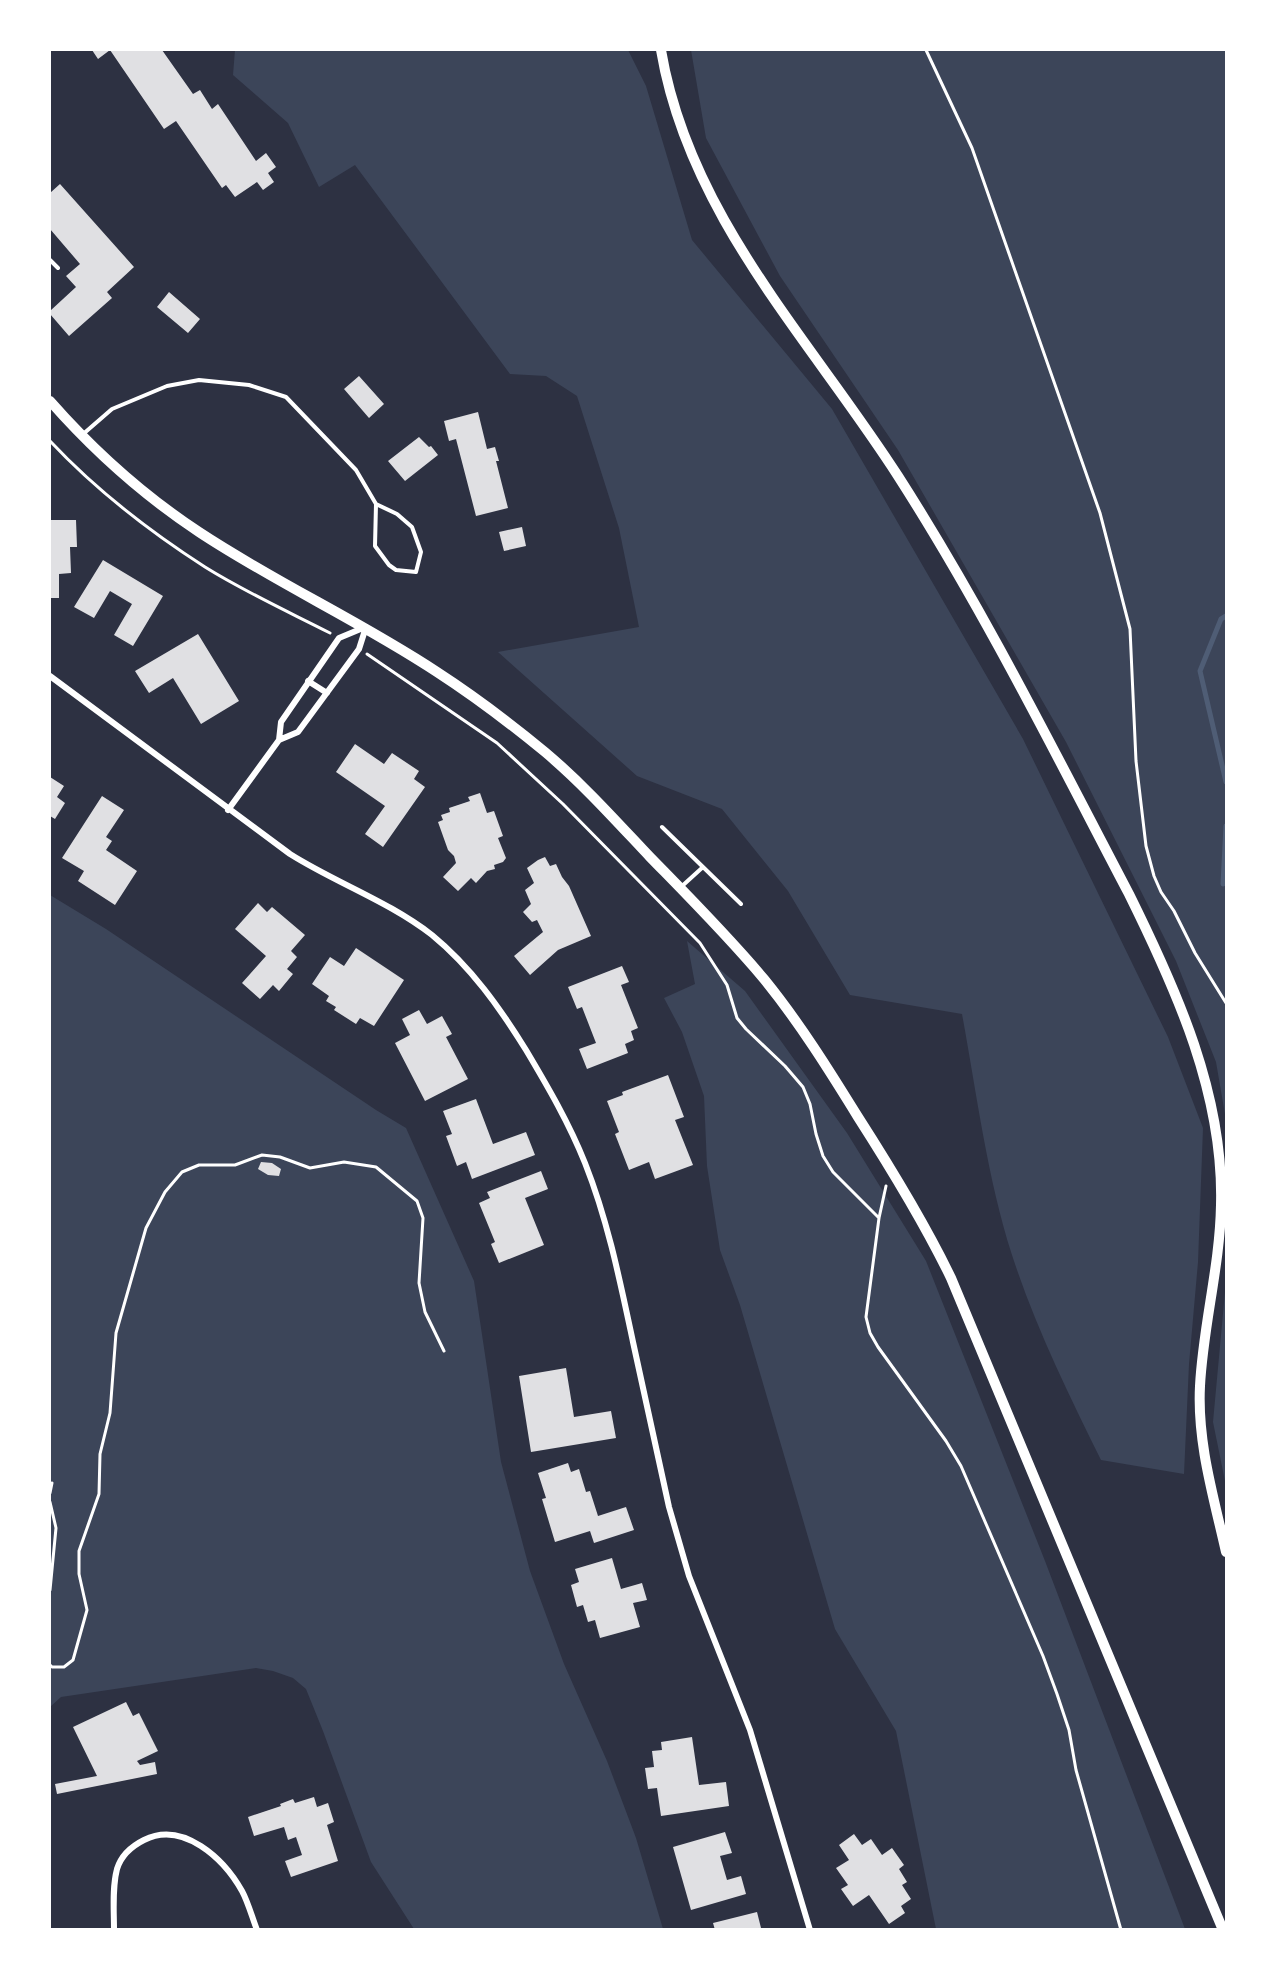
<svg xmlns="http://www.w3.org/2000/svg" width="1276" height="1979" font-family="Overpass,sans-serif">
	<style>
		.green { fill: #3c4559 }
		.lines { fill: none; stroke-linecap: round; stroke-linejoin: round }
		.stream { stroke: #4f5d75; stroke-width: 5 }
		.building { fill: #e0e0e3 }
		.path { stroke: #fff; stroke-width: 3 }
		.service { stroke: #fff; stroke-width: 4 }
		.minor { stroke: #fff; stroke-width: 6 }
		.secondary { stroke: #fff; stroke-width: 10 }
	</style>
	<rect width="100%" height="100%" fill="#2d3142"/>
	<!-- green -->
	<path class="green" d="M235,50H628L646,86L692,240L832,409L1023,739L1168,1037L1203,1128L1198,1262L1189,1364L1184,1474L1101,1460C1068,1393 1035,1326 1012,1255C987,1177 977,1095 962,1014L850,995L788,891L722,809L637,776L498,652L639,627L619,528L577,396L546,376L510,374L355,165L319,187L288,123L233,75Z
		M691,50H1226V1120L1216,1062L1176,961L1066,742L898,450L780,276L706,138Z
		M50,895L106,929L376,1110L406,1128L474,1281L501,1462L530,1571L564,1664L607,1761L636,1838L663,1929H414L371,1862L323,1731L306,1689L293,1678L273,1671L256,1668L61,1697L50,1707Z
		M687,941L745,991L847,1133L926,1261L1045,1561L1185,1929H936L896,1731L835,1629L740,1305L720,1250L707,1166L704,1096L682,1032L664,998L695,984Z
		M1226,1281V1486L1213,1422Z"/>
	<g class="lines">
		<!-- stream -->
		<path class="stream" d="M1226,616L1221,619L1200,671L1226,782
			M1223,884L1226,826"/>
	</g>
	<!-- building -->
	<path class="building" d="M92,50H162L193,94L200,90L212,109L218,104L256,161L266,153L276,167L268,173L274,182L263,190L257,182L235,197L226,185L222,188L176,121L164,129L110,50L98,59Z
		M60,184L134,267L107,292L112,298L69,336L50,314V311L76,287L66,276L80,264L50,229V193Z
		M169,292L200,319L188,333L157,307Z
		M359,376L384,404L369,418L344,389Z
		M478,412L487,449L495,447L499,461H496L508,508L476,516L456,439L449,441L444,421Z
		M419,437L429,447L431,446L438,455L405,481L388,461Z
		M50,520H76L77,547H70L71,573L59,574V598H50Z
		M522,527L526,546L504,551L499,532Z
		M103,560L163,596L133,646L114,635L132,604L110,591L94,618L74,607Z
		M198,634L239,701L201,724L173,678L149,693L135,671Z
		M355,744L384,764L392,753L419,771L414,779L425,787L383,847L365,834L385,806L336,772Z
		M50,777L64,786L57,797L65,803L55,819L50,816Z
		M480,793L487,813L494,811L503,836L498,838L506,858L503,862L494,865L495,869L487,871L476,883L471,878L458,891L443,877L456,863L454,856L448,850L438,822L443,820L441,815L450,812L449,808L470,801L468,797Z
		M102,796L124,810L106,837L112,841L106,850L137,871L115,905L78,881L84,871L62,858Z
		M545,857L550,866L556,864L562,877L569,886L591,936L558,950L530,975L514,956L543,932L537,920L532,922L523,912L531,904L525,890L534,883L527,868L538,860Z
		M258,903L267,912L272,907L305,935L291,951L297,957L287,969L293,974L279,991L273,985L260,999L242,983L266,956L235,929Z
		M356,948L404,980L374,1026L360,1018L356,1024L334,1010L336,1007L326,1001L329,996L312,984L330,957L344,966Z
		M622,966L629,982L621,985L638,1028L631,1031L634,1040L625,1044L628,1053L587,1069L579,1049L596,1043L582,1007L577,1009L568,987Z
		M419,1010L427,1024L442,1016L452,1034L446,1037L468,1079L425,1101L395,1043L410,1035L402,1019Z
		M668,1075L684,1117L675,1120L693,1165L655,1179L649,1162L629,1170L615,1134L619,1132L607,1101L623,1095L622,1092Z
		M476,1099L493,1144L526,1132L535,1155L472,1179L466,1162L457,1166L446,1136L452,1134L443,1111Z
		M261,1162L272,1163L281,1169L279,1176L268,1175L258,1169Z
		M541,1171L548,1189L525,1198L544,1245L499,1263L491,1244L495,1242L479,1203L490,1198L487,1192Z
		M566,1368L574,1417L611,1411L616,1438L531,1452L519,1376Z
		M568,1463L571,1472L579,1469L586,1492L590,1491L598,1516L626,1507L634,1530L594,1543L590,1531L555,1542L542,1499L546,1498L538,1473Z
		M612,1558L621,1589L642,1583L647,1600L633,1603L640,1627L600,1638L595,1620L588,1622L583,1605L577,1607L571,1585L579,1582L575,1569Z
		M126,1702L133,1716L139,1713L158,1751L137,1761L140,1765L155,1762L157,1774L57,1794L55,1784L97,1776L73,1727Z
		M692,1737L699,1785L726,1782L729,1806L661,1816L657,1788L648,1789L645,1768L654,1767L652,1751L662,1750L661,1742Z
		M314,1797L317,1807L328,1803L334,1822L327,1825L338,1861L291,1877L285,1861L302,1855L296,1837L288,1840L284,1827L254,1836L248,1817L281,1806L280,1804L293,1799L295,1803Z
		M725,1832L732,1853L720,1856L727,1880L741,1876L746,1894L691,1910L673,1847Z
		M854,1834L862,1845L871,1839L882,1855L892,1848L904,1865L899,1869L907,1882L902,1885L911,1899L901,1906L905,1913L889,1924L869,1895L853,1906L841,1889L848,1885L836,1868L849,1860L839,1845Z
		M757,1912L761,1928L715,1930L713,1923Z"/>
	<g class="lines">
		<!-- path -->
		<path class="path" d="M926,50L972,148L1100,513L1130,629L1136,761L1146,846L1154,876L1161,892L1174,911L1195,953L1226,1003
			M50,441C95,489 149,531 205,567C245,592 289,612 330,633
			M367,654L497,743L563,804L700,943L727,985L737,1018L746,1029L785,1066L803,1087L810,1104L816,1134L823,1156L833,1172L879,1218
			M886,1186L879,1218L866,1317L870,1333L878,1347L946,1441L961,1466L1043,1656L1057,1694L1069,1730L1076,1770L1121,1930
			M50,1493L52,1483
			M50,1502L56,1528L50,1590
			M50,1665L52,1667H64L73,1660L87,1610L79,1574V1551L99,1494L100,1454L110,1413L116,1333L146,1228L165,1192L182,1172L199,1165H235L262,1155L280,1157L310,1168L344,1162L376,1167L417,1201L423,1218L419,1283L425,1312L444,1351"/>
		<!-- service -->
		<path class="service" d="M50,260L58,268
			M82,435L112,409L167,386L199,380L249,385L286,397L356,470L376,504L397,514L412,527L421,552L416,572L396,570L389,565L375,546L376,504
			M662,827L703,867
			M681,887L703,867L741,904"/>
		<!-- minor -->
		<path class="minor" d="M50,676L290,854C336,883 388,901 432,935C471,967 500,1008 526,1050C548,1087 569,1123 585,1163C608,1221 620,1281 633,1342C645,1397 657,1452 669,1507L689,1576L750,1730L810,1930
			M308,681L327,693
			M279,740L281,722L339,638L363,628
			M228,810L279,740L298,732L359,649L366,627
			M114,1930C114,1910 112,1888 117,1869C121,1856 132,1846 144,1840C183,1820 224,1859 242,1891C248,1902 252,1917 257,1930"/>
		<!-- secondary -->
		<path class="secondary" d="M661,50C689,216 810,339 898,476C984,610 1055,753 1129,894C1177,991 1224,1095 1221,1205C1220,1266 1203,1326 1200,1386C1197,1443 1214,1498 1226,1552
			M50,401C94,451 143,495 199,532C276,583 360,621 437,672C474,696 511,724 545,752C583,784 616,821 650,857C689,897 728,936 764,979C799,1022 829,1070 858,1117C892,1170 924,1222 951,1278L1223,1930"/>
	</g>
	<!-- border -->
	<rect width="1276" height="1979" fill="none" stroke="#ffffff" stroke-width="102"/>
</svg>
